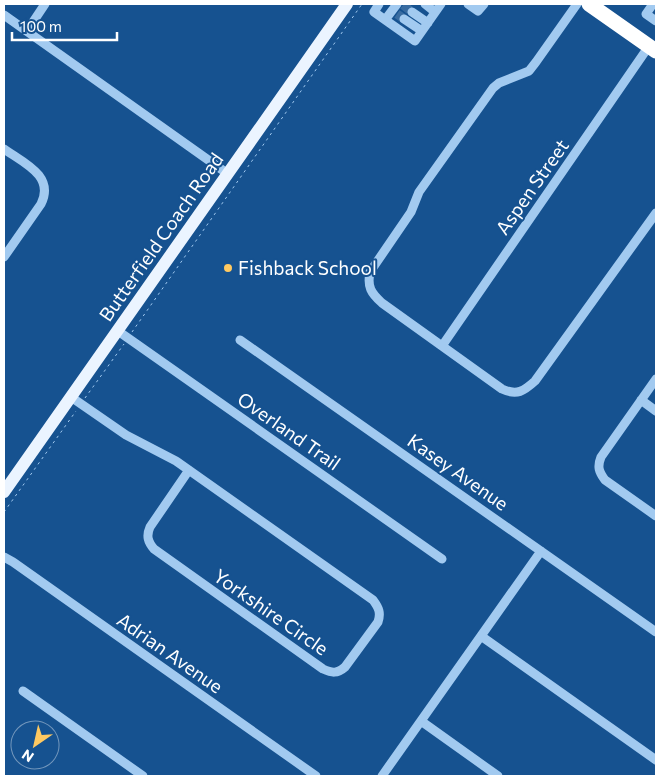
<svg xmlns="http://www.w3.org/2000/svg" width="660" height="780" font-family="Commissioner,sans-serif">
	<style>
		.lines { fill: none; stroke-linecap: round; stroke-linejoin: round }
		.minor-tunnel { stroke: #396ca1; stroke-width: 9; stroke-dasharray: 9 4.5; stroke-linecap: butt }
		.path { stroke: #a2caf0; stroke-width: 1; stroke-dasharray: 2.5 4; stroke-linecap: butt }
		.minor { stroke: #a2caf0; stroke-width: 9 }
		.major { stroke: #ebf4ff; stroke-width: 12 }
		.highway { stroke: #fff; stroke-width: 15 }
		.poi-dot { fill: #ffc961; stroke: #165290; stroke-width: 2 }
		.labels { text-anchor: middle; stroke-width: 4; stroke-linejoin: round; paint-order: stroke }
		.street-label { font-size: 19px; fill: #fff; stroke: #165290 }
		.poi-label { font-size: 19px; fill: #fff; stroke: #165290; text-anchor: start }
	</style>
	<rect width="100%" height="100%" fill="#165290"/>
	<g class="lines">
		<!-- minor-tunnel -->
		<path class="minor-tunnel" d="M403,5L412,12
			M397,14L404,19"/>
		<!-- path -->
		<path class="path" d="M132,332L362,4
			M85,398L124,344
			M4,512L76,411"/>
		<!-- minor -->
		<path class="minor" d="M379,4L374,12L415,41L441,4
			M425,4L435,12
			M468,4L478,11L484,4
			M577,4L536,62L529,71L499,83L493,88L419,192L411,212L370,272C367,287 371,293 382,303L502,389C517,396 524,391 535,381L656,213
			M653,4L646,14L656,21
			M412,12L428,23
			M4,15L228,174
			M404,19L422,31
			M385,20L397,4
			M27,31L45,4
			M4,149C24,163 55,176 41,204L4,257
			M118,331L442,559
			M240,340L656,632
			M442,346L649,46
			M656,379L601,457C597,467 599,472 605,480L656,516
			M71,397L126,435L176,461L373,600C379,608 381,613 378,622L345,667C337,674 332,673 323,669L154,549C148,542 146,536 150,527L189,470
			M641,400L656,411
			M4,557L13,562L316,776
			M481,636L656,760
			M23,691L143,776
			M421,721L498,776
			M382,776L541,551"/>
		<!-- major -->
		<path class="major" d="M4,492L347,4"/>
		<!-- highway -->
		<path class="highway" d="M589,4L656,51"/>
	</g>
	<!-- markers -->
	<circle class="poi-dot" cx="228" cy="268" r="5"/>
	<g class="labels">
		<!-- street labels -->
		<g class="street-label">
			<text transform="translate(532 187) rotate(-55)" y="7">Aspen Street</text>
			<text transform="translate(161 237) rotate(-55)" y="7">Butterfield Coach Road</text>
			<text transform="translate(289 431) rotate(35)" y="7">Overland Trail</text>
			<text transform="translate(458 472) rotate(35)" y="7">Kasey Avenue</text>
			<text transform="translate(271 612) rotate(35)" y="7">Yorkshire Circle</text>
			<text transform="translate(170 653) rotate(35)" y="7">Adrian Avenue</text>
		</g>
		<!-- poi labels -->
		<g class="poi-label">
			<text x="238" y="275">Fishback School</text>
		</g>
	</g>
	<!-- border -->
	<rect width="660" height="780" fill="none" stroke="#ffffff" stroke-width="10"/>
	<!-- north arrow -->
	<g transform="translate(35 745) rotate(214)"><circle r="24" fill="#165290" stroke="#7397bc"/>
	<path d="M0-4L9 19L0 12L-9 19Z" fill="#ffc961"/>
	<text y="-8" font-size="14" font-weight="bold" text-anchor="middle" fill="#ffffff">N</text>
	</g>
	<!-- scale -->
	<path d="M12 32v8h105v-8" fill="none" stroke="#ffffff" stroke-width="2.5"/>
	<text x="20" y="32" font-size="15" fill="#ffffff" stroke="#165290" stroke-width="4" paint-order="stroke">100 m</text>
</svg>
